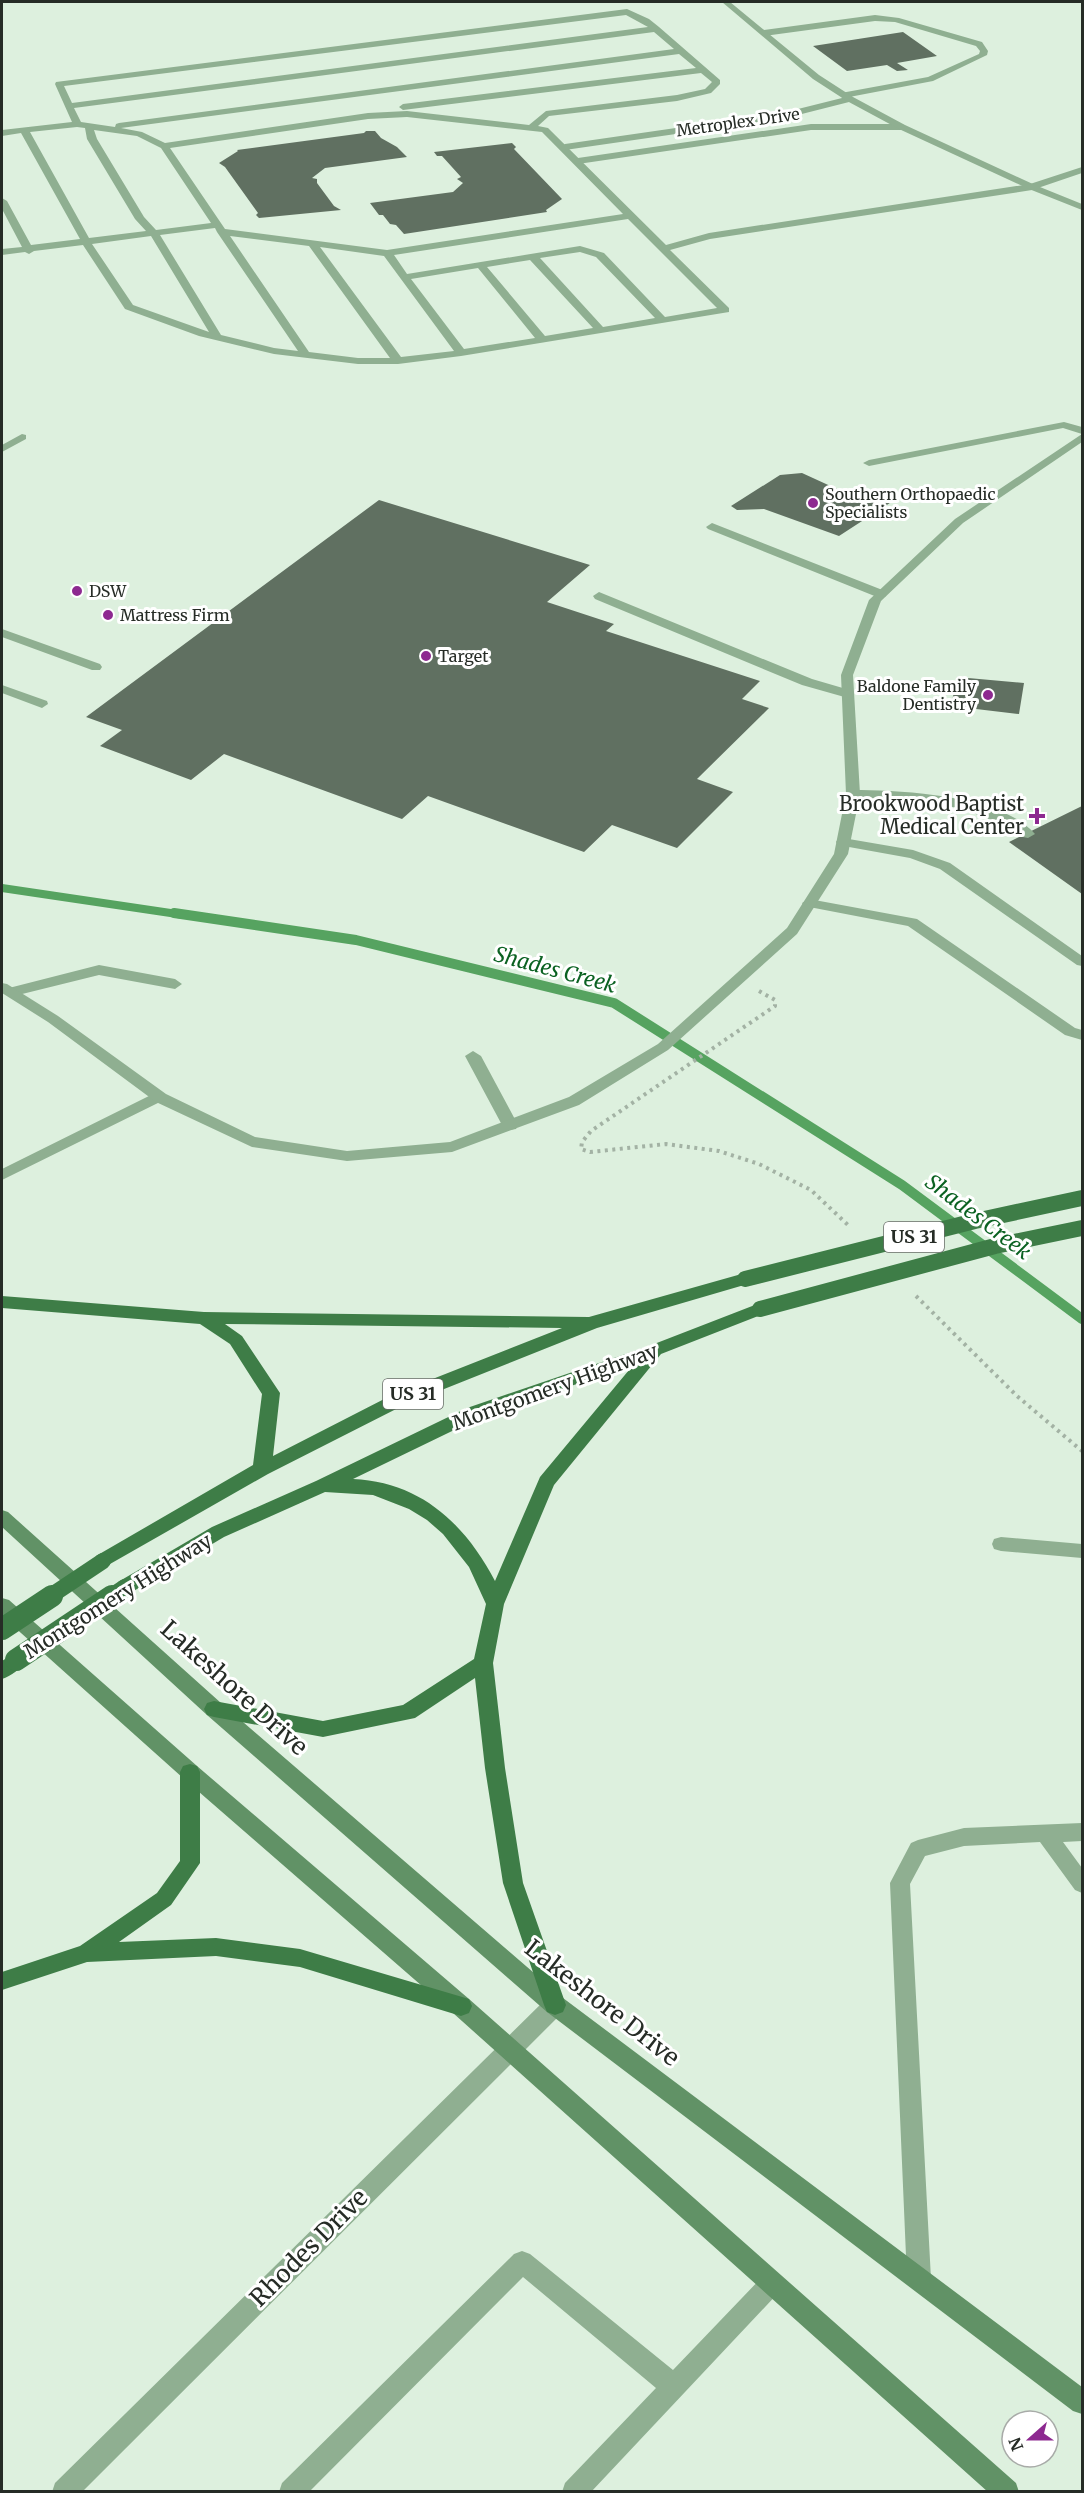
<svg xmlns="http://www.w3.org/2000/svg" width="1084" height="2493" font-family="Merriweather,serif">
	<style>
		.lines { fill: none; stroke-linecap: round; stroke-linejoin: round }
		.stream-far1 { stroke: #56a360; stroke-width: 8 }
		.stream { stroke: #56a360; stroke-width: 10 }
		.building { fill: #607061 }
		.path { stroke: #a3b2a4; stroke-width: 4; stroke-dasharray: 3 4.5; stroke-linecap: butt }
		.service { fill: #8faf91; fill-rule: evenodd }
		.minor { fill: #8faf91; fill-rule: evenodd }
		.tertiary { fill: #8faf91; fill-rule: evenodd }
		.secondary { fill: #619266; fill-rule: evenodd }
		.primary { fill: #3e7d47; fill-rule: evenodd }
		.primary-bridge-far1 { stroke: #3e7d47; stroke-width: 16 }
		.primary-bridge { stroke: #3e7d47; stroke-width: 22 }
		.poi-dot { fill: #8d2990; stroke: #fff; stroke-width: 2 }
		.labels { text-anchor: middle; stroke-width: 6; stroke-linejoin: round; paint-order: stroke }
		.far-street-label { font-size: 16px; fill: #262c26; stroke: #fff }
		.far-poi-label { font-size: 16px; fill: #262c26; stroke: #fff; text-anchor: start }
		.shield { fill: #fff; stroke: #676b67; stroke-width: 1.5 }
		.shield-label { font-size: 18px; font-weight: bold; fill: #262c26 }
		.poi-label { font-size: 20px; fill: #262c26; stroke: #fff; text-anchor: end }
		.street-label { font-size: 20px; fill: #262c26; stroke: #fff }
		.water-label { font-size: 21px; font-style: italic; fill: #0b6222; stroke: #fff }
		.near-street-label { font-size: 24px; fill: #262c26; stroke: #fff }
	</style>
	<rect width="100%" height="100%" fill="#ddf0de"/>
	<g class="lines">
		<!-- stream-far1 -->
		<path class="stream-far1" d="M2,888L184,915"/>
		<!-- stream -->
		<path class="stream" d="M174,913L356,940L614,1003L902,1185L1082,1319"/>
	</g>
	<!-- building -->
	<path class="building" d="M903,32L937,56L897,63L908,70L897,71L887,65L847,71L813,46Z
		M366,131H375L381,138L397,147L407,157L325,168L312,178L317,179V183L334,206L341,210L259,218L256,215L258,213L225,167L219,163L238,151L237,150L364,133Z
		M512,143L516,147L514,149L562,199L546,210L547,212L404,234L396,225L390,224L383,215H379L370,203L453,192L463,183L457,179L461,177L442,156H437L434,152Z
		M802,473L861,500V493L882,491L896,499L839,536L764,509L737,510L731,506L780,475Z
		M379,500L590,565L547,602L614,624L606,631L760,681L742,699L769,708L697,779L733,792L677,848L612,825L584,852L428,796L402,819L224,754L191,780L100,746L122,730L86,717Z
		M957,677L1024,683L1019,714L951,706Z
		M1082,806V894L1009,842Z"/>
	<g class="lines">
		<!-- path -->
		<path class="path" d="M759,991L775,1000V1006L591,1131L582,1142L581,1149L590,1152L666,1144L719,1151L759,1164L811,1190L849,1226
			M916,1296L1017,1396L1082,1451"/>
		<!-- service -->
		<path class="service" d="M627,9L649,19L659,27L720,80V84L711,93L677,101L549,116L538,126L548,128L666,245L709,233L1030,184L1082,167V173L1032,190L710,239L670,250L729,308V312L461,356L398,364H358L274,354L199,336L125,309L83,245L34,251L29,254L25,252L2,255V249L22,247L2,209V198L7,201L31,245L80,239L21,133L2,136V130L72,122L55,84L56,82ZM626,15L648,27L72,103L64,86ZM654,32L674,49L119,123L116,124L115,127L81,122L74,108ZM679,54L696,68L403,104L399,107L403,110L701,73L712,82L705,89L677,95L546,111L529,125L407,111L368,113L165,143L142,132L121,128ZM407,117L542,132L623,214L387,250L225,229L170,148L368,119ZM77,127L85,128L87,139L135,219L146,231L89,238L30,132ZM94,130L137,136L161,148L211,223L156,230L144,217L97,139ZM628,219L717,308L665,317L604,253L580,246L407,274L394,255ZM215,228L217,232L298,351L274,348L221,335L160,235ZM151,236L209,332L133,305L92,244ZM230,236L309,246L390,358H358L309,352ZM320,247L384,256L454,351L401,357ZM580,252L596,257L655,318L603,327L540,258ZM530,260L593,328L545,336L487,267ZM478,268L535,338L464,349L411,279Z
			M875,15L899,18L982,42L988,51L987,55L933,81L844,98L841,97V93L928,77L979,54L980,51L976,46L895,22L875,21L764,36L760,33L764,30Z
			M1064,422L1082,427V434L1063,428L869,466L863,463L869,460Z
			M22,434L26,435V439L2,452V445Z
			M712,523L885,591L887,594L885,597H877L708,529L706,527Z
			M599,592L812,679L853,691L854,694L848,698L802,685L595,599L593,596Z
			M2,629L100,664L102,667L100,670H92L2,637Z
			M2,685L47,701L48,704L42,708L2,693Z
			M853,790C901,790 1002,795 1035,834L1028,838L1023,837L1004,825L963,809L921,801L848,797L846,794Z
			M843,838L913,850L950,863L1082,956V966L1077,965L940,869L910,858L838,845L836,842L838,839Z
			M809,899L917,919L1075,1028L1082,1030V1040L1065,1035L908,926L804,906L802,903Z
			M99,965L175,979L182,984L175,989L99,975L10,997L3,992L5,989Z
			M473,1051L481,1056L518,1125L516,1129L510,1130L502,1125L465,1056Z
			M159,1091L167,1096L164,1100L2,1180V1169Z
			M1001,1537L1082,1544V1558L1001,1551L994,1549L992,1544L994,1539Z
			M1082,1823V1841L1063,1842L1082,1868V1893L1075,1890L1040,1842L964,1846L925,1856L910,1884L931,2279L927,2287L919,2290L911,2287L907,2279L890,1883L911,1843L918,1840L964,1828Z
			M522,2251L530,2254L673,2370L764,2275L772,2272L780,2275L784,2283L780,2291L591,2492H562L565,2483L656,2388L523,2277L309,2492H279L282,2483L514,2254Z"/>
		<!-- minor -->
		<path class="minor" d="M850,96L853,97V101L786,118L565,150L560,147L565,144L786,112Z
			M811,124H902L907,127L902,130H811L578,164L573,161L578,158Z
			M555,1995L563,1998L566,2005L563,2012L82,2492H52L55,2483L547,1998Z"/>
		<!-- tertiary -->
		<path class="tertiary" d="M722,2H730L819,75L853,97L905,125L1035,185L1082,204V210L1029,189L899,129L847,101L813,79Z
			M1082,434V442L963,523L881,601L853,675L860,794L848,854L797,934L668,1050L579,1105L452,1152L347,1161L252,1147L156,1102L48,1022L2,993V983L7,984L58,1016L166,1094L255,1137L347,1151L450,1142L569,1097L658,1044L787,928L834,854L846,794L841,675L869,600L955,519Z"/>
		<!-- secondary -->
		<path class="secondary" d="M2,1510L8,1512L221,1703L563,1998L1082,2387V2414L1073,2411L547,2012L207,1715L2,1527Z
			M2,1598L9,1600L197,1766L469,1999L1016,2483L1019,2492H988L453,2013L183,1778L2,1616Z"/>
		<!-- primary -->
		<path class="primary" d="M745,1273L751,1275L753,1279L751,1283L597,1328L404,1405L268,1474L103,1568L96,1566L94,1561L96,1556L253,1465L262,1394L230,1344L200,1324L2,1308V1296L204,1312L589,1317ZM225,1324L562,1328L392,1395L273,1456L280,1393L242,1336Z
			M760,1303L766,1305L768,1309L766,1313L661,1354L554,1485L504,1604L493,1663L505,1768L523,1883L566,2005L563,2012L555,2015L547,2012L544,2005L503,1883L485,1768L475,1678L415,1718L323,1737L214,1717L207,1715L204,1709L207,1703L214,1701L323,1721L403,1705L474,1659L486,1604L469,1567L443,1534L427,1520L409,1509L373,1495L325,1492L224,1537L132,1592L125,1594L118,1592L116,1587L118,1582L212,1527L316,1481L467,1408L649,1346ZM634,1364L540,1477L495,1581C465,1524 421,1482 353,1479L479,1418Z
			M16,1652L23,1654L26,1660C21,1669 11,1676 2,1679V1661Z
			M190,1764L197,1766L200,1772V1863L171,1905L119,1942L216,1938L300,1949L469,1999L472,2006L469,2013L461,2016L300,1967L216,1956L87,1962L2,1990V1972L80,1946L157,1893L180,1861V1772L183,1766Z"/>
		<!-- primary-bridge-far1 -->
		<path class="primary-bridge-far1" d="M745,1279L975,1221L1082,1198
			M760,1309L995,1246L1082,1228
			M49,1597L103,1561
			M110,1597L125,1587"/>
		<!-- primary-bridge -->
		<path class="primary-bridge" d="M2,1629L52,1596
			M16,1660L112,1596"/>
	</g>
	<!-- markers -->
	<g class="poi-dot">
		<circle cx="813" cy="503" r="6"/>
		<circle cx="77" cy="591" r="6"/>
		<circle cx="108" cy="615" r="6"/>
		<circle cx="426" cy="656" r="6"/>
		<circle cx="988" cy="695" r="6"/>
		<path d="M1034 807h6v6h6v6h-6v6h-6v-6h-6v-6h6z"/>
	</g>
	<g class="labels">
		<!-- far-street labels -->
		<g class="far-street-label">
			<text transform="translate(738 122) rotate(-8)" y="6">Metroplex Drive</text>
		</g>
		<!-- far-poi labels -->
		<g class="far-poi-label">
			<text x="825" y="500">Southern Orthopaedic<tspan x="825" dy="18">Specialists</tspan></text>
			<text x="89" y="597">DSW</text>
			<text x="120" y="621">Mattress Firm</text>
			<text x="438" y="662">Target</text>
			<text x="976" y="692" text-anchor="end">Baldone Family<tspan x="976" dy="18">Dentistry</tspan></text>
		</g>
		<!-- shield labels -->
		<g class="shield">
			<rect x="884" y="1222" width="60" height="30" rx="4.5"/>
			<rect x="383" y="1379" width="60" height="30" rx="4.5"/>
		</g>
		<g class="shield-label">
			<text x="914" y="1243">US 31</text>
			<text x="413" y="1400">US 31</text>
		</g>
		<!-- poi labels -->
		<g class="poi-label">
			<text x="1024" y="811">Brookwood Baptist<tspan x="1024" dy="23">Medical Center</tspan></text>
		</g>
		<!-- street labels -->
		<g class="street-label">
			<text transform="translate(555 1387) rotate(-20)" y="7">Montgomery Highway</text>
			<text transform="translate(118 1596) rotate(-32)" y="7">Montgomery Highway</text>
		</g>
		<!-- water labels -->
		<g class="water-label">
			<text transform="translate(555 970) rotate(15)" y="7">Shades Creek</text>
			<text transform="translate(978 1217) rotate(37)" y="7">Shades Creek</text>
		</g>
		<!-- near-street labels -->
		<g class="near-street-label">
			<text transform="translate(234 1688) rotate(42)" y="8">Lakeshore Drive</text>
			<text transform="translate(602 2003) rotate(38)" y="8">Lakeshore Drive</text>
			<text transform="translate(309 2248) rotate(-45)" y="8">Rhodes Drive</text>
		</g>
	</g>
	<!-- border -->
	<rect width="1084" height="2493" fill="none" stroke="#262c26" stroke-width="6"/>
	<!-- north arrow -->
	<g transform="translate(1030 2439) rotate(249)"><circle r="28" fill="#ffffff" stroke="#a8aba8" stroke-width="1.5"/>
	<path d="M0-4.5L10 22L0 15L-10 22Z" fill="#8d2990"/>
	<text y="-9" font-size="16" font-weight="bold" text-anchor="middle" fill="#262c26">N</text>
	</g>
</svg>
